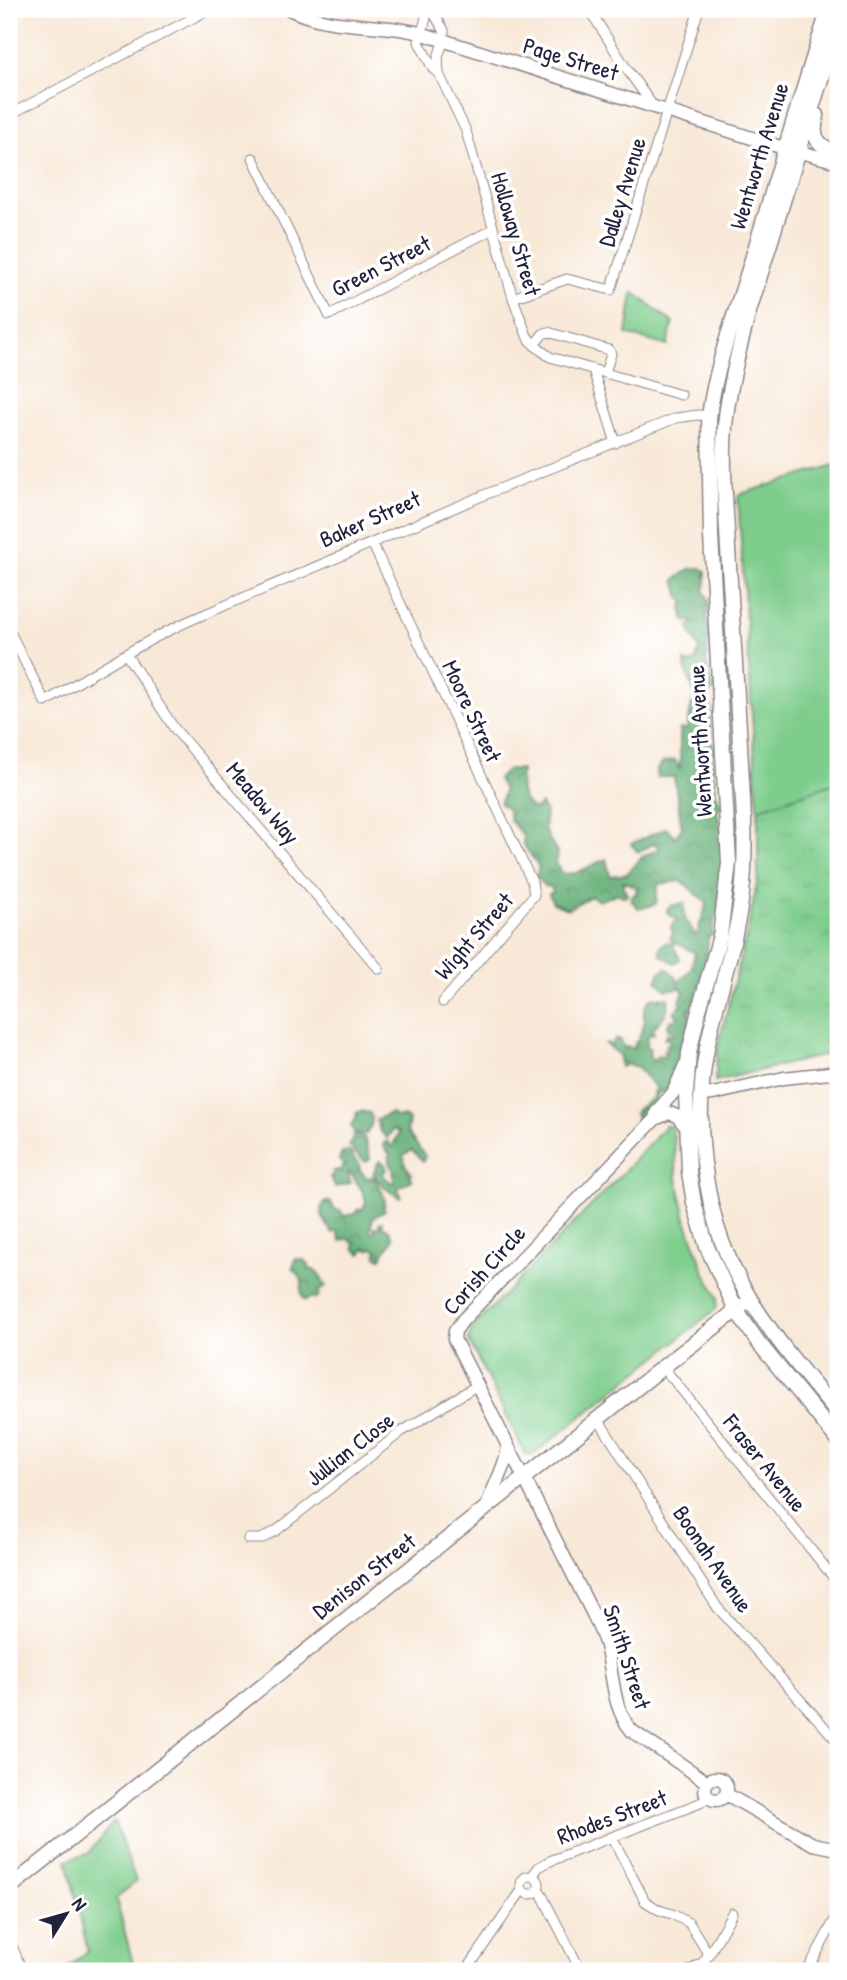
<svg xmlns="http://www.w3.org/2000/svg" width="847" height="1980" font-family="'Patrick Hand',sans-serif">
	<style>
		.grass { fill: url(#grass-tufts); stroke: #507864; stroke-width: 2 }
		.forest { fill: url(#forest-crowns); stroke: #44695a; stroke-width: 2 }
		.green { fill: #7ecd8c; stroke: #507864; stroke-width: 2 }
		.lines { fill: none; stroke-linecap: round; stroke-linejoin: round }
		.street-casing { stroke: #8d8589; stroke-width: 11 }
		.secondary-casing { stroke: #8d8589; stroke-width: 15 }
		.primary-casing { stroke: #8d8589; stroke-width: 17 }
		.street { stroke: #fff; stroke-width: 9 }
		.secondary { stroke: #fff; stroke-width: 12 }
		.primary { stroke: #fff; stroke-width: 14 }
		.labels { text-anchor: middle; stroke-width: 7; stroke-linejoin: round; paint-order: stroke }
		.street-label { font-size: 23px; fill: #22223b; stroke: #fff }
	</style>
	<defs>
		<pattern id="grass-tufts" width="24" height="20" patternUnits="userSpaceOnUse" patternTransform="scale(1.75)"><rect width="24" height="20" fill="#7ecd8c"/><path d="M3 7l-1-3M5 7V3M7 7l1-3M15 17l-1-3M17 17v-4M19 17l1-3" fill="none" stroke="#6db07a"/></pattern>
		<pattern id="forest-crowns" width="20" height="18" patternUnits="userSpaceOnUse" patternTransform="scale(1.75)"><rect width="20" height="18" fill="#66b078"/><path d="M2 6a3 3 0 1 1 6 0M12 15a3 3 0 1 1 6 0" fill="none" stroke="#548f64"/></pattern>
	</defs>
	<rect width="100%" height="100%" fill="#fff"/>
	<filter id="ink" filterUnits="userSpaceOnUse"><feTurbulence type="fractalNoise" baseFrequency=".0143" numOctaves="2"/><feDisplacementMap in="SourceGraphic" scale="14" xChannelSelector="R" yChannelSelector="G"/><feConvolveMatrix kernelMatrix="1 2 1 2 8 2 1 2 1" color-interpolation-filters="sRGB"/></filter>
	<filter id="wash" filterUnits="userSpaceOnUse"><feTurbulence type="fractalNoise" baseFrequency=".00686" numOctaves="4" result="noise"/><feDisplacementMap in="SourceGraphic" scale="28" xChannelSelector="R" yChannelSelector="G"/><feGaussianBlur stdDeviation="1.57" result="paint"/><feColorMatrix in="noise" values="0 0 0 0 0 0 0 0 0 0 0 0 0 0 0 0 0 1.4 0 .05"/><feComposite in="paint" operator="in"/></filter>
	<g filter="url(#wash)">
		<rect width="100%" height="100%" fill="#f8e8d7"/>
		<!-- grass -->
		<path class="grass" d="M838,782V1052L715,1081L718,1046L748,928L758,878V809Z"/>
		<!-- forest -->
		<path class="forest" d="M701,568L706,571V583L704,591L709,600L708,613L706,615L707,625L710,632L708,634V646L706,648L708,654L706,661L710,675L708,677L715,683V690L710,692L708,696L711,710L709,715L713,746L716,747L718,750L712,755L716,793L722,807L717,811L722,832L718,835L719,840L721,842V855L725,856L720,873L723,876L716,918L712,928L713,935L708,937C708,961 699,987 692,1010L689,1008V1010C694,1023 683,1031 683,1044C682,1048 685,1056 685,1061H679C670,1073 677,1081 663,1093L661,1091L657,1095L658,1098L645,1112V1115L638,1120L635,1114L637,1110L655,1096L653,1092L656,1088L637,1067L627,1064L621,1067L619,1060L620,1056L605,1044L607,1043L612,1046L614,1040L620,1039L625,1049L628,1046L633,1049L636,1041H638L645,1021C641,1013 646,1001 654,997L659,1000V997L665,998L668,997C670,1010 663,1019 653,1028L654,1034L648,1035L647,1045L650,1050L649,1056L654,1060L658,1055L665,1056L664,1050L666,1049V1045L670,1043L669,1039H664V1037H667V1033L673,1035V1031L668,1029V1024L671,1020H676L677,1015L674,1012L680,1006H682L680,1000L684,992L681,988L666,990L657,981L659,973L667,968L677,978L678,983L691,969L695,953L677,943L673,945L680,959L675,963L660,955V947L665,943L674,941L670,937L673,934L671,926L678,920L668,914L667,909L671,906L684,903C685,910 684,916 686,923L689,924L694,934H697L707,903L682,881L658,884L656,904L639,909L631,900L633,895L637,894L636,891L637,887L623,881V889L625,890L627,896H622L618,893L599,901L591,896L567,909L553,903L549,894L553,892L551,887L544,886L536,876L539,867L523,844V836L510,820L507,808L500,804L504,790L498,779L508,769L521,770C520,787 518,799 534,810L541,804L546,813L544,829L557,853L556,864L562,874L576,873L606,859L610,876L627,874L642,857L659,849L655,843L638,852L631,844L666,828L675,837L682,828L674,777H657V769L664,762L675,760L680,770V729H687L692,703L698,702C694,690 684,672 685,662L690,664L696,660L699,649L688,627L693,624L691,621L686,622L683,617L685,614L683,613L682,607L685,602L680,598L675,580L690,569Z
			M360,1111L370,1113C374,1122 371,1126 366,1134L354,1133L351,1126L357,1117L356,1113Z
			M391,1113L397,1118L403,1116L409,1120L407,1132L425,1156L423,1161L412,1150L403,1155L405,1165L412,1174L409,1175L412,1180L398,1188L401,1196L399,1197L388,1190L373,1175L379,1161L384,1163L387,1170L383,1171L384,1176L391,1183L394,1182L393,1167L390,1166L389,1162L391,1161L388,1157L391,1155L386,1150L383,1144L387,1141L392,1147L399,1133L393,1129L387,1138L380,1131L376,1120Z
			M354,1135L364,1137L370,1159L366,1162L357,1155L349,1145Z
			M347,1151L352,1153L354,1159L360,1164L359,1168L365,1177L373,1178C379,1183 385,1196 385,1204L383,1206L385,1210L373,1218L370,1230L372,1233L375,1231L373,1227H380L379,1223L382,1222L384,1228H387C396,1238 393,1240 386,1250C384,1252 383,1255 381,1258L377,1257L376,1250L373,1248L368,1250L365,1248L361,1254L354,1248L355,1242H352L349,1238L341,1241L337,1231L332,1233L322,1216L321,1208L325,1202H331L334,1209L342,1212L343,1216L355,1214L357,1210L363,1209L366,1201L363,1192L349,1171L348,1172L350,1183L335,1187L330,1177H332L333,1171L338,1170L341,1172V1167L345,1166L339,1160L342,1153Z
			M295,1259L304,1260L309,1265V1270L312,1269L319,1274L326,1286L318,1292L319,1296L315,1299L313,1297L305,1300L302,1297C300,1280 307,1283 293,1269Z"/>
		<!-- green -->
		<path class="green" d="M633,292L673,323L667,346L627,334Z
			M838,464V782L758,809L738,495Z
			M665,1126H670L673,1131L677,1179L687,1223L705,1273L718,1298L716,1309L533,1455L525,1454L468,1339L473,1327L621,1175Z
			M114,1821L136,1881L116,1899L135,1971H64L88,1951L67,1860L88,1854Z
			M288,1957L299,1971H270Z"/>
	</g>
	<g filter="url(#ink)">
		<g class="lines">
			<!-- street casing -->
			<g class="street-casing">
				<path id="street" d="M425,9L426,18L419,42L433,69L439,74L466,131L513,298L527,336L534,345L550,357L681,395
					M431,9L444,30V40L438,57L439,74
					M589,9L626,68L653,106
					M9,115L210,9
					M253,158L329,315L493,229
					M513,298L567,279L611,290L699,9
					M534,345L543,334L548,332L609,350L611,354L605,373
					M593,370L616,443
					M372,543L532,882L534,895L443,1002
					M9,630L45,702C93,674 140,643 191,620L489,493L676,418L698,415L709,416
					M126,654L174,728L379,969
					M663,1367L838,1583
					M598,1419L717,1607L838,1742
					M248,1539H261L276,1531L401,1432L476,1386
					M612,1837L645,1901L659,1910L672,1914L689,1923L709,1955
					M521 1885a9 9 0 1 1 18 0a9 9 0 1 1-18 0Z
					M532,1876L539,1867L550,1861L700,1803L708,1797
					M538,1890L541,1893L581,1971
					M9,1938L22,1971
					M466,1971L522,1890
					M689,1971L702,1963L709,1955L732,1913
					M807,1971L838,1914"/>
			</g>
			<!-- secondary casing -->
			<g class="secondary-casing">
				<path id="secondary" d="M289,9C331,30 377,22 420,33L774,145L838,162
					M701,1095L713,1094L784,1078L838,1072
					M655,1119L657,1111L673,1093L685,1065
					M686,1127L677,1116L669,1113L655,1119L463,1320L455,1331L454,1339L593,1614C597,1624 603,1635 606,1646C614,1675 611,1707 632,1731L707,1782
					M487,1507C493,1485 504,1472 508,1448
					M705 1789a11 11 0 1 1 22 0a11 11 0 1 1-22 0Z
					M726,1794L813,1844L838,1849"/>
			</g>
			<!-- primary casing -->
			<g class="primary-casing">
				<path id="primary" d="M829,9C801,94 776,180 750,266C735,315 716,365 709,416L711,536L729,863L720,936L699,1010L689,1053L686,1093L689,1172L694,1203L707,1247L736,1310L758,1342L838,1440
					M838,24L750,308C740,344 731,379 726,416C721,460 726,505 728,549C732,614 736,680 740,745C742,789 747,841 743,884C738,941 717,993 707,1048C697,1099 700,1153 711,1204C729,1289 785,1349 838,1414
					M817,116C810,139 819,145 838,155
					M9,1888L663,1367L742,1306"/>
			</g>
			<!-- street -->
			<use href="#street" class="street"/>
			<!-- secondary -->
			<use href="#secondary" class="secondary"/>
			<!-- primary -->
			<use href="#primary" class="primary"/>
		</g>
	</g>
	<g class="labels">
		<!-- street labels -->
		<g class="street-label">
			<text transform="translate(571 59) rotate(17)" y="8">Page Street</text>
			<text transform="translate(759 156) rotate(-73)" y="8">Wentworth Avenue</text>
			<text transform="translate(622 192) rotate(-73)" y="8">Dalley Avenue</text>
			<text transform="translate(516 234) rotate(74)" y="8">Holloway Street</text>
			<text transform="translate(381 266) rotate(-27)" y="8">Green Street</text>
			<text transform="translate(370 519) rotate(-24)" y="8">Baker Street</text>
			<text transform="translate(472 711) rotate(65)" y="8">Moore Street</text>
			<text transform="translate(700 741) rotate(-93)" y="8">Wentworth Avenue</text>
			<text transform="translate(263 803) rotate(50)" y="8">Meadow Way</text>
			<text transform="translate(474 936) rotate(-49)" y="8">Wight Street</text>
			<text transform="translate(484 1270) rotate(-48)" y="8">Corish Circle</text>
			<text transform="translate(350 1449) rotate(-38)" y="8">Jullian Close</text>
			<text transform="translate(765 1463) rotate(51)" y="8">Fraser Avenue</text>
			<text transform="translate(713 1559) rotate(56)" y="8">Boonah Avenue</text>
			<text transform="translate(364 1576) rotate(-38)" y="8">Denison Street</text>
			<text transform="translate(627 1657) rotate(72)" y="8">Smith Street</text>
			<text transform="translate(612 1817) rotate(-21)" y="8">Rhodes Street</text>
		</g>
	</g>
	<!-- margin -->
	<rect width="847" height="1980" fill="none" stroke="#fff" stroke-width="35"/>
	<!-- north arrow -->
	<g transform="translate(66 1914) rotate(53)" stroke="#ffffff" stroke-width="5" paint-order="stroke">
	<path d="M0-5L12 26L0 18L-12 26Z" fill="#22223b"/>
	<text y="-10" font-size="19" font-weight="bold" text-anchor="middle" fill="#22223b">N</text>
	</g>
</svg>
